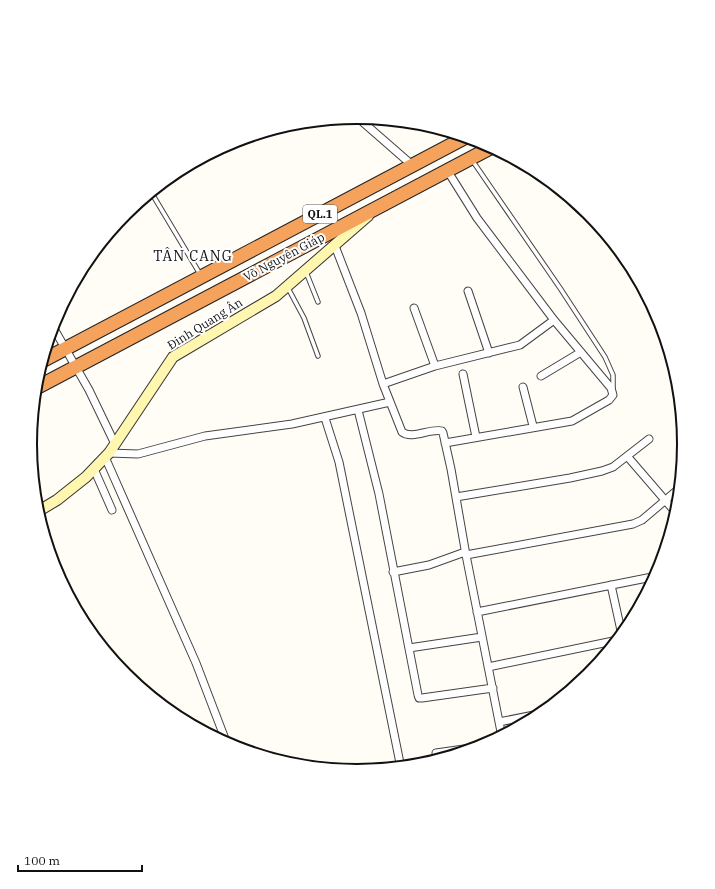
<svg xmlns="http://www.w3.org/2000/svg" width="715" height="889" font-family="'IBM Plex Serif',serif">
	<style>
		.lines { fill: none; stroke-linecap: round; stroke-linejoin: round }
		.lane-casing { stroke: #444; stroke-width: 5.5 }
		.street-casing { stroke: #444; stroke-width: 9 }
		.secondary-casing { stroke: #333; stroke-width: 12 }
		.highway-casing { stroke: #222; stroke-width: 15 }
		.lane { stroke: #fff; stroke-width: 3.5 }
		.street { stroke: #fff; stroke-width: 7 }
		.secondary { stroke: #fff6b0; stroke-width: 10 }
		.highway { stroke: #f5a25d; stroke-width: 13 }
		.labels { text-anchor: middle; stroke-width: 4; stroke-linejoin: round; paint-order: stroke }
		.shield { fill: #fff; stroke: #585858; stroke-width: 1 }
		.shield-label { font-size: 11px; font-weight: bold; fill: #111 }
		.street-label { font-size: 12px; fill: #111; stroke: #fff }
		.quarter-label { font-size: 14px; letter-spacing: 1px; fill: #111; stroke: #fff }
		.rim { fill: none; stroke: #111; stroke-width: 2 }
	</style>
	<rect width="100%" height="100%" fill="#fffdf5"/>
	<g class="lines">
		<!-- lane casing -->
		<g class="lane-casing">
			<path id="lane" d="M472,160L560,288L605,357L613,375V389
				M151,192L200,274
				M306,272L318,302
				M288,288L304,318L318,356
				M36,502L40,511L49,551"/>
		</g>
		<!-- street casing -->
		<g class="street-casing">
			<path id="street" d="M357,117L412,165
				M335,246L361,313L383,384L402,432C412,440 430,428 442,431L443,433L451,469L466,555L502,737
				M468,291L489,353
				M414,308L435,366
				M53,327L89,390L115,444
				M463,374L476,437
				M541,376L581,352
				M383,384L435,366L520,345L554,320
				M523,387L533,426
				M358,410L379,494L418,695L419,698H422L493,688
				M325,418L339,462L401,768
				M445,443L572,421L609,400L613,395L611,388L554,320L477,218L447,170
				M109,453L138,454L205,436L292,424L390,402
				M627,456L677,514
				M105,457L196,663L227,744
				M94,469L112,510
				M456,497L570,478L602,471L613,467L649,439
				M466,555L633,524L642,520L681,487
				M393,572L429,565L465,552
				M611,585L622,635
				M477,612L657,576
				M409,648L482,637
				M488,667L618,640
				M499,722L544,713
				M436,753L485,746"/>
		</g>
		<!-- secondary casing -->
		<g class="secondary-casing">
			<path id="secondary" d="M37,512L57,500L86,477L109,453L173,357L276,296L368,216"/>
		</g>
		<!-- highway casing -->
		<g class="highway-casing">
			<path id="highway" d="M42,361L466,137
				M36,388L492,147"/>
		</g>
		<!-- lane -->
		<use href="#lane" class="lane"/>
		<!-- street -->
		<use href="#street" class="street"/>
		<!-- secondary -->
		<use href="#secondary" class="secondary"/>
		<!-- highway -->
		<use href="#highway" class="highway"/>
	</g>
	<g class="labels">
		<!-- shield labels -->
		<rect class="shield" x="303" y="205" width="34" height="18" rx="3"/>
		<g class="shield-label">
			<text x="320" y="218">QL.1</text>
		</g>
		<!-- street labels -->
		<g class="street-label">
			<text transform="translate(284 257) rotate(-28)" y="4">Võ Nguyên Giáp</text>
			<text transform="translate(205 324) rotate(-32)" y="4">Đinh Quang Ân</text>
		</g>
		<!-- quarter labels -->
		<g class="quarter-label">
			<text x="193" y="261">TÂN CANG</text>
		</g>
	</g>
	<!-- crop -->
	<path d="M0 0H715V889H0ZM37 444a320 320 0 1 1 640 0a320 320 0 1 1-640 0Z" fill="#fff" fill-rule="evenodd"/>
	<path class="rim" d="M37 444a320 320 0 1 1 640 0a320 320 0 1 1-640 0Z"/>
	<!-- scale -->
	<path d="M18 865v6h124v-6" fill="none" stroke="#111111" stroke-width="2"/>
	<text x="24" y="865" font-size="12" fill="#111111" stroke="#ffffff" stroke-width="3" paint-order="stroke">100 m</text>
</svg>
